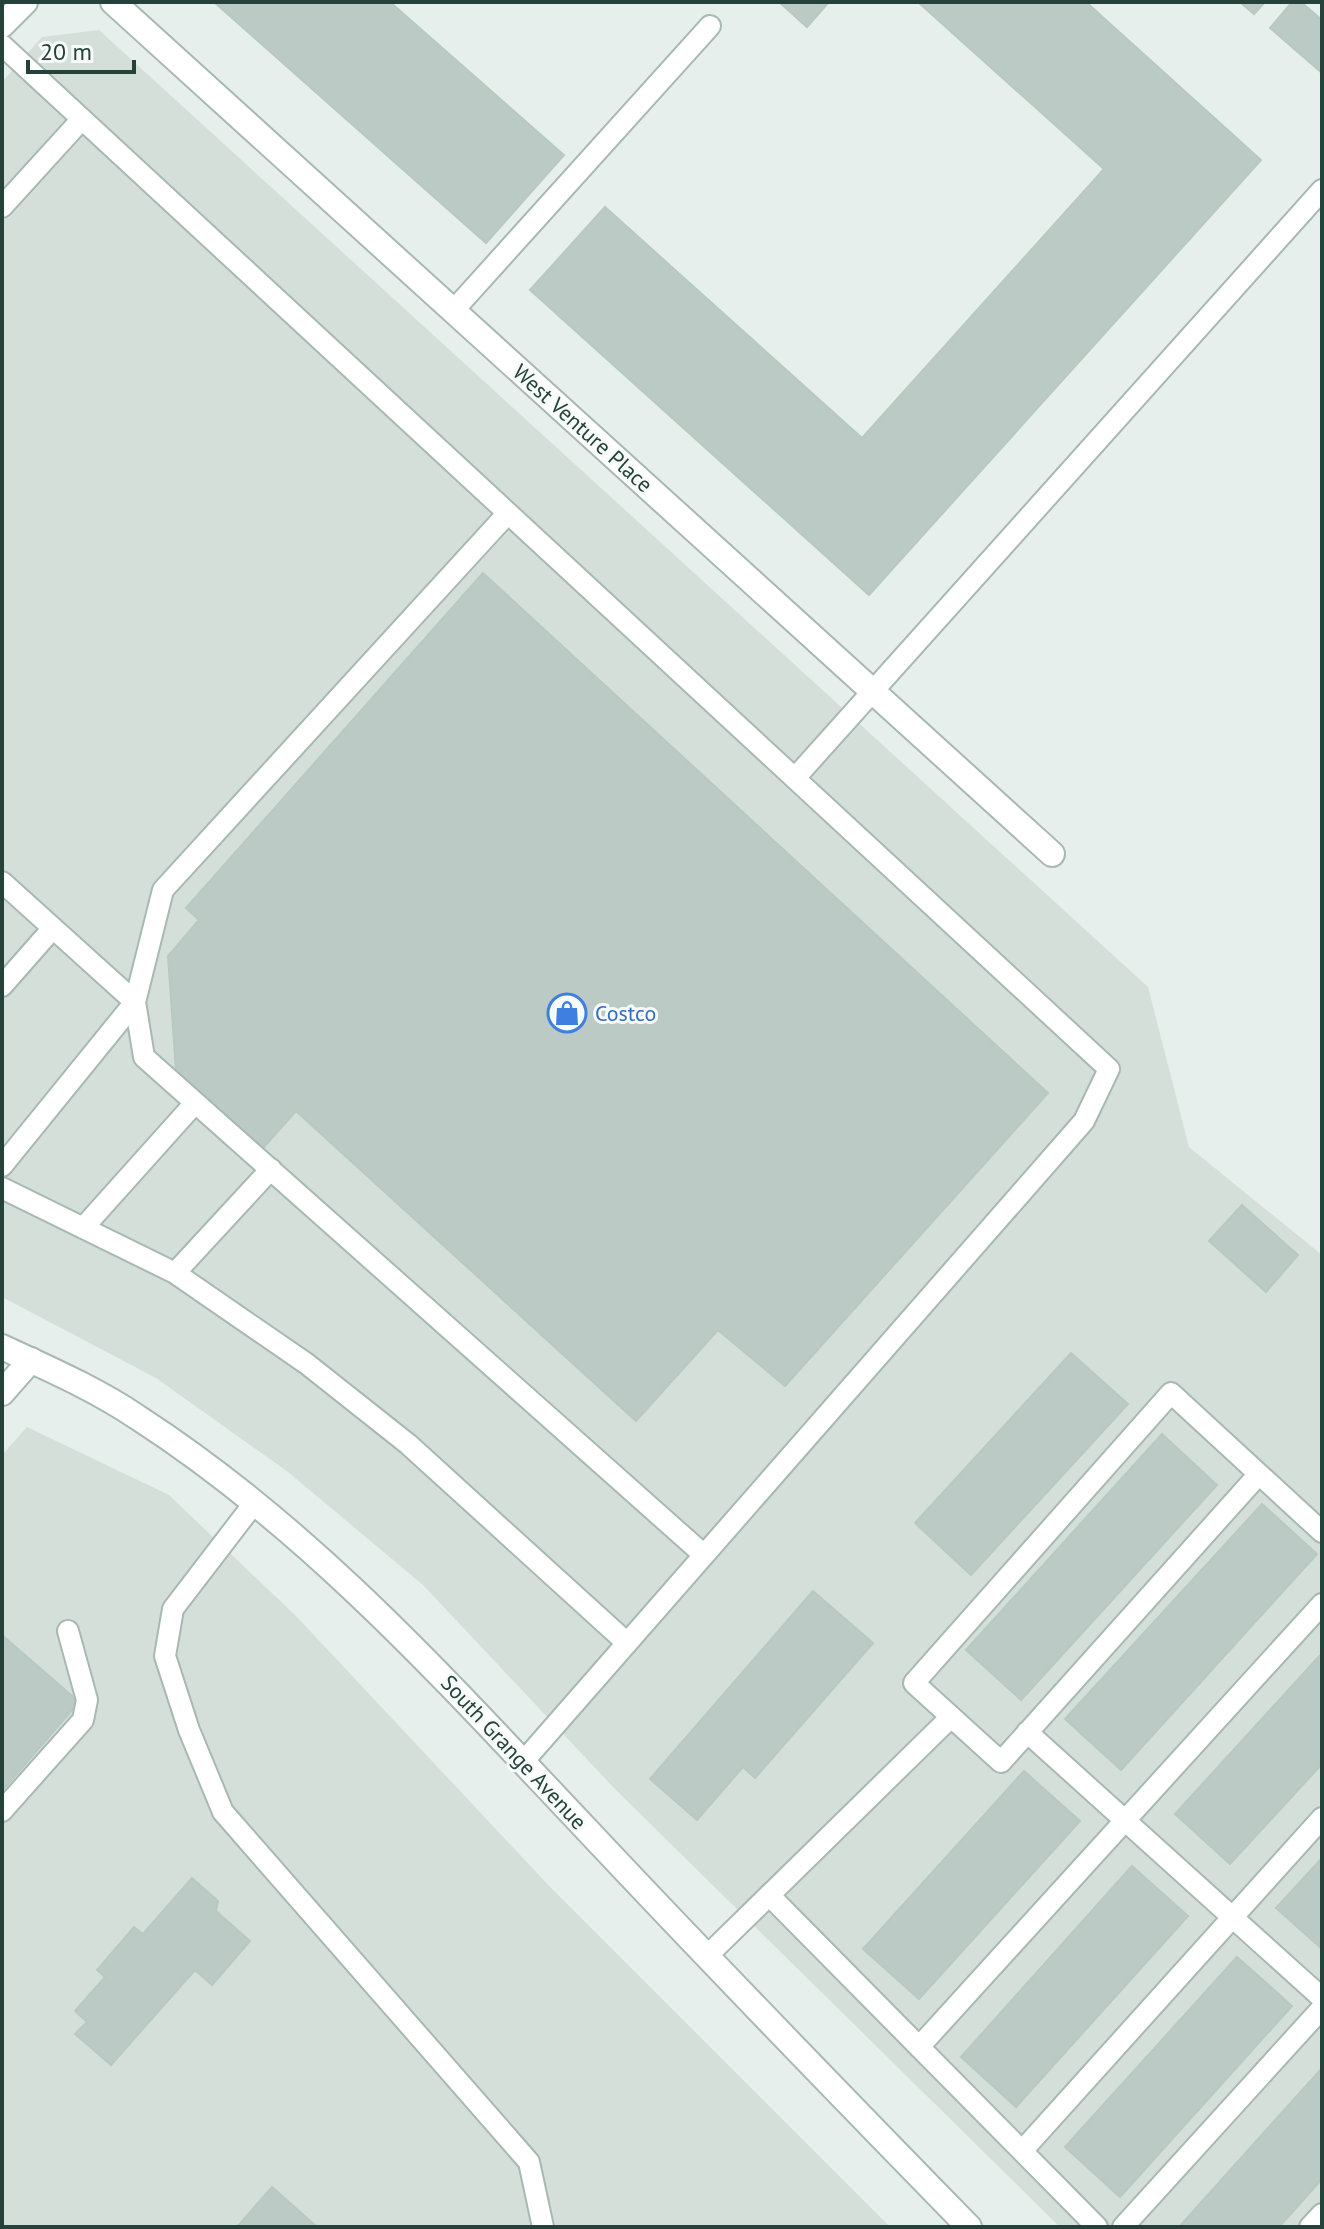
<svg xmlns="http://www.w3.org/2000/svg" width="1324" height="2229" font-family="'PT Sans',sans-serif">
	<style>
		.built { fill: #d4dfda }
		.building { fill: #bbcac4; stroke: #b8c9c2; stroke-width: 2 }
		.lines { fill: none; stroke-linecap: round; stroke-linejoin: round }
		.service-casing { stroke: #a8b8b2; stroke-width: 24 }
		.minor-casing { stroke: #a8b8b2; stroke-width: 28 }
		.tertiary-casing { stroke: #a8b8b2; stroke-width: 28 }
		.service { stroke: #fff; stroke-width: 20 }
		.minor { stroke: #fff; stroke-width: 24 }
		.tertiary { stroke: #fff; stroke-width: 24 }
		.labels { text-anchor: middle; stroke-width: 6; stroke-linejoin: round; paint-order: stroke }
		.street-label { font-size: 22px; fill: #24423a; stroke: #f7fbf9 }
		.shop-label { font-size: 22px; fill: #366cbe; stroke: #f7fbf9; text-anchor: start }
	</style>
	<rect width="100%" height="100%" fill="#e6efeb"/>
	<!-- built -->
	<path class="built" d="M99,30L1148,987L1189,1147L1322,1255V2227H1060L614,1788L423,1585L288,1472L156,1378L2,1297V82L42,37Z
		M27,1427L169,1495L296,1616L552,1889L890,2227H2V1455Z"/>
	<!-- building -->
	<path class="building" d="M214,2H390L564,155L486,243Z
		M779,2H829L807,27Z
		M918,2H1086L1261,160L869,595L530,290L605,207L862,438L1104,169Z
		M1240,2H1265L1254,14Z
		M1292,2H1301L1322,20V73L1270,28Z
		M483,573L1048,1093L785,1386L718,1330L636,1421L296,1111L263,1148L176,1071L168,956L199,920L186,908Z
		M1242,1205L1298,1255L1266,1292L1209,1241Z
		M1071,1353L1128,1404L971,1575L915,1523Z
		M1162,1434L1217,1485L1021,1700L966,1650Z
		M1262,1504L1317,1554L1121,1770L1065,1719Z
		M813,1591L873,1643L755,1778L743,1767L697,1820L650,1779Z
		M2,1635L79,1702L2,1791Z
		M1322,1653V1764L1230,1864L1175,1814Z
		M1024,1771L1080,1821L919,1999L863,1949Z
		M1322,1858V1949L1276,1908Z
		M1132,1866L1188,1916L1016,2107L961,2057Z
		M192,1878L218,1901L216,1911L250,1941L212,1985L195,1970L111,2065L75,2034L87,2022L75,2011L105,1977L97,1970L134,1927L143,1934Z
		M1237,1957L1292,2006L1120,2197L1065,2147Z
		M1322,2068V2179L1279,2227H1179Z
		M272,2187L317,2227H237Z"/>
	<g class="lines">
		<!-- service casing -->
		<g class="service-casing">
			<path id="service" d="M2,45L1109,1069L1084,1121L523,1762
				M2,207L82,119
				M453,311L710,26
				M508,513L163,890L135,1002L144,1057L704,1555
				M795,778L1322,190
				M2,882L135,1002L2,1166
				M2,986L53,928
				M2,1188L175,1273L307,1364L408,1444L627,1643
				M83,1228L195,1103
				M175,1273L271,1169
				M1259,1474L1001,1762L914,1683L1171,1393L1322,1532
				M255,1502L173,1609L165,1656L189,1730L223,1812L529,2162L543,2227
				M1027,1732L1322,1998
				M2,1811L83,1720L87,1700L68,1631
				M769,1895L1097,2227
				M707,1956L951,1717
				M919,2047L1322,1604
				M1022,2151L1322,1818
				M1123,2227L1322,2008
				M1310,2227L1322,2214"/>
		</g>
		<!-- minor casing -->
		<g class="minor-casing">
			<path id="minor" d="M113,2L1052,854
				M2,25L25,2
				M2,1393L31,1360"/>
		</g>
		<!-- tertiary casing -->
		<g class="tertiary-casing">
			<path id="tertiary" d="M2,1347C47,1368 96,1389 137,1417C312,1530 447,1682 589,1832C714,1965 841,2096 969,2227"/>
		</g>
		<!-- service -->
		<use href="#service" class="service"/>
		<!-- minor -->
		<use href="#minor" class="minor"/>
		<!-- tertiary -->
		<use href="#tertiary" class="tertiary"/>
	</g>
	<!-- icons -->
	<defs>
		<g id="shop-ring" transform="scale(2)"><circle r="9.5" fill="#f7fbf9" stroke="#3f7fe0" stroke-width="1.5"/><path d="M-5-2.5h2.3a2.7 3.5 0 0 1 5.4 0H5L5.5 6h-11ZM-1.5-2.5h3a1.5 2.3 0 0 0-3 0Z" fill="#3f7fe0"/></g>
	</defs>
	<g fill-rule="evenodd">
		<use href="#shop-ring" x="567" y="1013"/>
	</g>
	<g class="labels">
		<!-- street labels -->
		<g class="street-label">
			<text transform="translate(583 428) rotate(42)" y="8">West Venture Place</text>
			<text transform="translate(514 1752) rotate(47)" y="8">South Grange Avenue</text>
		</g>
		<!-- shop labels -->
		<g class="shop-label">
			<text x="595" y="1021">Costco</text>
		</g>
	</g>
	<!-- border -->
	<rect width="1324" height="2229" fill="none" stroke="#24423a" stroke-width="8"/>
	<!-- scale -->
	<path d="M28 60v12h106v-12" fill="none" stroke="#24423a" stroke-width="4"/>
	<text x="40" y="60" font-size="24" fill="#24423a" stroke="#f7fbf9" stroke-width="6" paint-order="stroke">20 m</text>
</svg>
